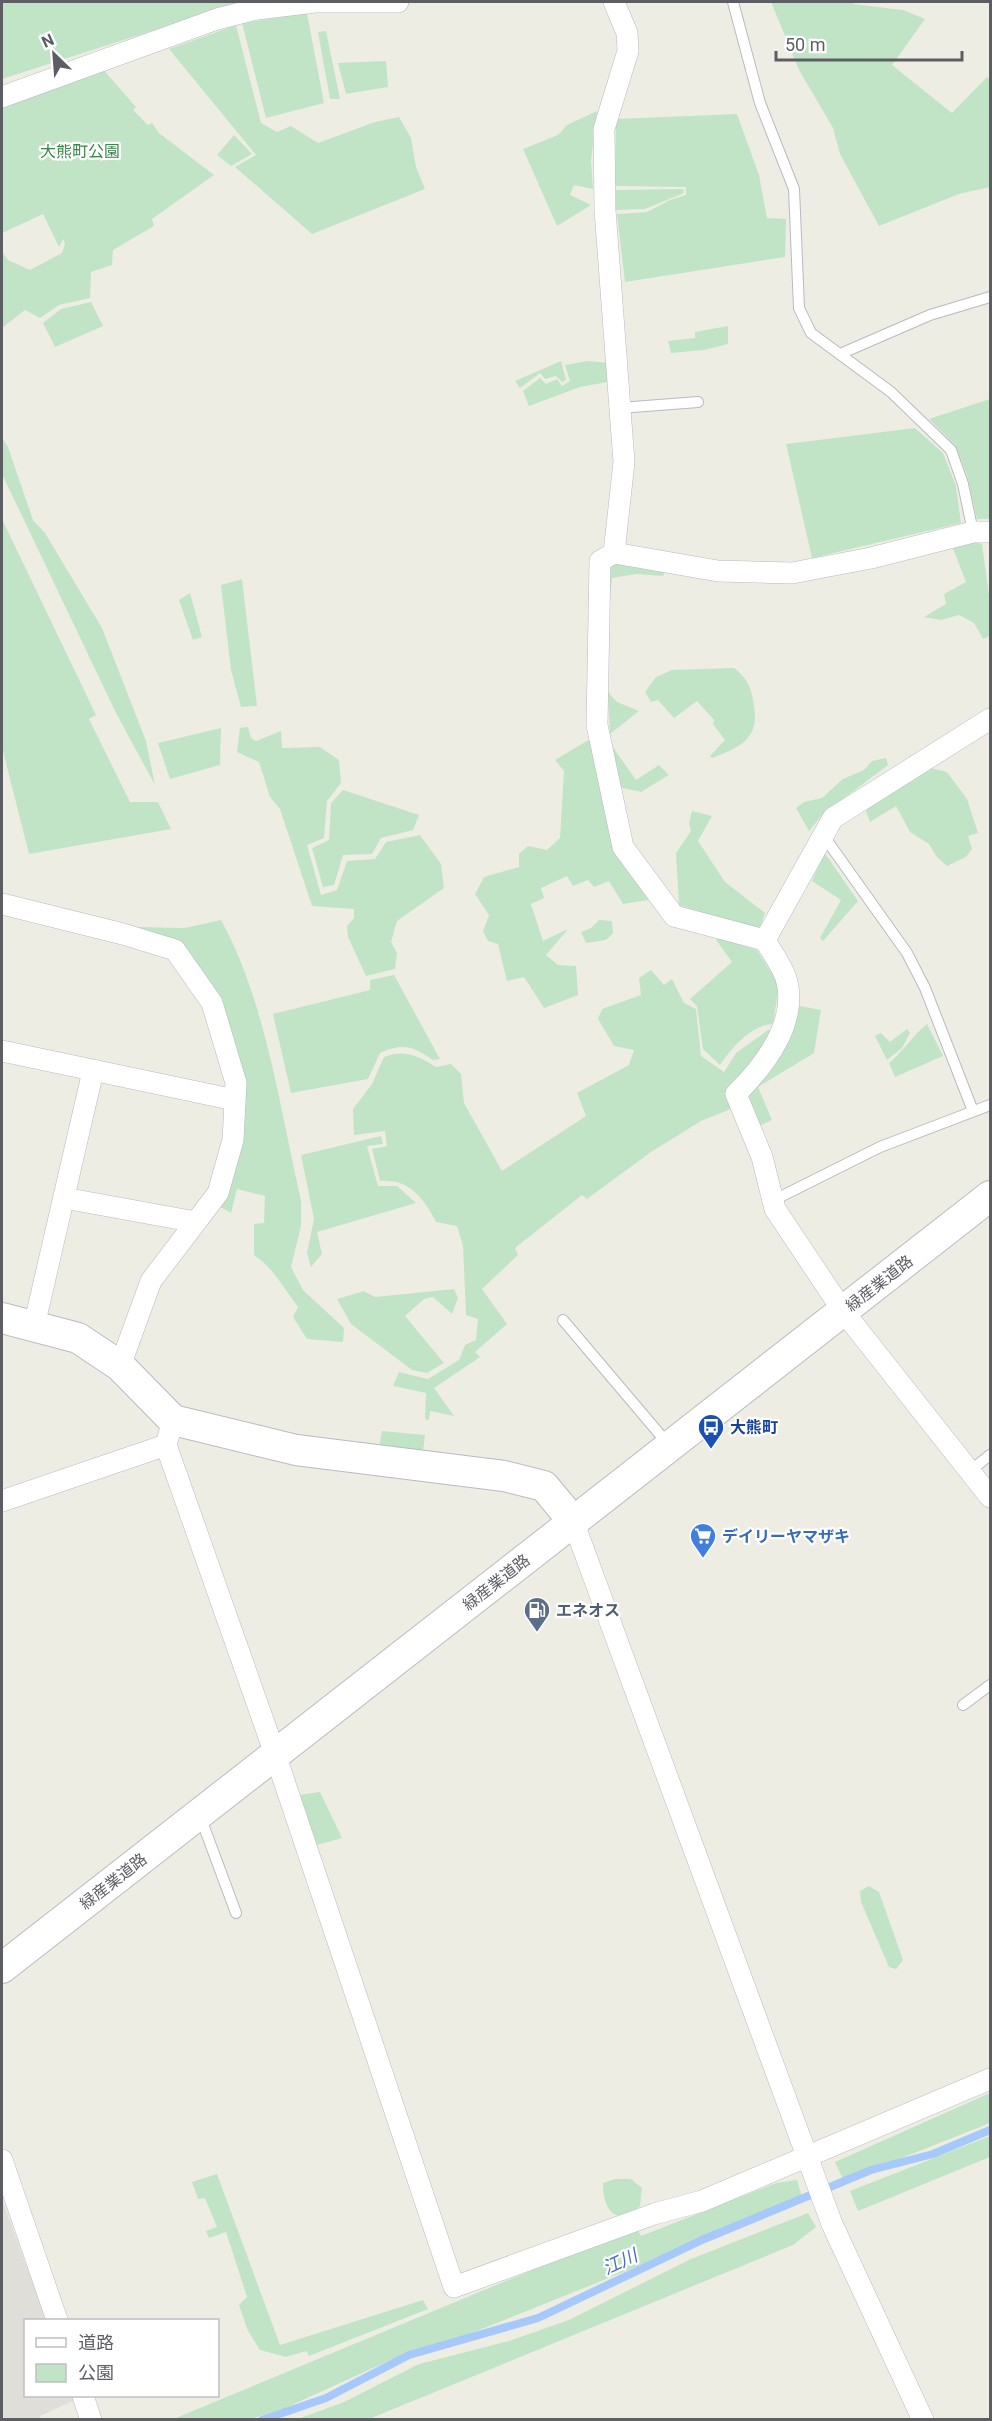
<svg xmlns="http://www.w3.org/2000/svg" width="992" height="2421" font-family="Roboto,'Noto Sans JP',sans-serif">
	<style>
		.industrial { fill: #dfded8 }
		.green { fill: #c1e4c7 }
		.lines { fill: none; stroke-linecap: round; stroke-linejoin: round }
		.stream { stroke: #a7c8fb; stroke-width: 8 }
		.lane-casing { stroke: #b9babf; stroke-width: 12 }
		.street-casing { stroke: #b9babf; stroke-width: 22 }
		.secondary-casing { stroke: #b9bbc1; stroke-width: 32 }
		.lane { stroke: #fff; stroke-width: 10 }
		.street { stroke: #fff; stroke-width: 21 }
		.secondary { stroke: #fff; stroke-width: 30 }
		.labels { text-anchor: middle; stroke-width: 4.5; stroke-linejoin: round; paint-order: stroke }
		.park-label { font-size: 16px; fill: #3a854a; stroke: #fff }
		.street-label { font-size: 16px; fill: #5c5e64; stroke: #fff }
		.transit-label { font-size: 16px; font-weight: bold; fill: #164399; stroke: #fff; text-anchor: start }
		.shop-label { font-size: 16px; font-weight: bold; fill: #366cbe; stroke: #fff; text-anchor: start }
		.service-label { font-size: 16px; font-weight: bold; fill: #4e5e75; stroke: #fff; text-anchor: start }
		.water-label { font-size: 18px; font-style: italic; fill: #4a6fbd; stroke: #fff }
	</style>
	<rect width="100%" height="100%" fill="#eeede4"/>
	<!-- industrial -->
	<path class="industrial" d="M2,2199L46,2320H26V2396H74L75,2400L40,2416L41,2419H2Z"/>
	<!-- green -->
	<path class="green" d="M2,2H242L2,79Z
		M771,2H852L854,4L903,10L925,19L892,65L952,113L987,77L990,79V187L959,194L879,226L840,154L833,128L799,70Z
		M307,13L324,103L266,118L242,23Z
		M236,25L261,123L277,132L291,126L318,143L375,122L399,117L411,138L416,167L425,189L312,234L235,167L256,155L169,49Z
		M326,31L340,99H330L318,32Z
		M386,61L388,87L346,94L338,63Z
		M101,67L136,107L133,110L148,125L152,123L159,133L214,175L152,219L154,226L113,250L112,265L91,272L90,298L59,305L40,318L25,310L2,328V252L8,260L30,270L62,253L65,244L63,239L59,247L43,214L2,233V103Z
		M597,111L591,161L593,189L574,185L570,195L591,205L557,226L523,149L558,135L567,125Z
		M737,114L759,175L767,218L786,219L785,257L625,282L617,214L647,212L670,200L686,195V187L615,186L616,119Z
		M234,135L252,154L231,166L217,155Z
		M683,189L684,193L645,209L616,210V190Z
		M91,302L103,326L55,347L43,323L61,309Z
		M728,326V344L704,350L671,353L668,341L695,338V332Z
		M561,361L566,380L562,382L556,376L545,379L540,373L520,388L515,381Z
		M587,361L610,363L608,382L580,387L529,406L523,391L540,378L546,384L557,379L562,386L570,381L565,365Z
		M990,399V519H977L967,475L955,445L929,419Z
		M915,428L943,453L956,486L961,523L812,558L786,444Z
		M2,438L8,447L33,520L45,533L102,628L146,741L155,785L116,713L2,474Z
		M2,519L96,715L89,719L130,802H158L171,829L29,854L2,747Z
		M970,541L982,544L990,603V636L983,639L974,623L959,615L941,620L924,617L946,604L944,594L966,582L952,546Z
		M606,560L666,569L663,576L636,574L612,578L609,603Z
		M242,579L257,706L241,707L231,670L221,585Z
		M190,593L202,637L193,640L179,600Z
		M734,668C745,676 751,686 753,700C761,737 744,746 712,758L710,756L725,740L713,724L714,720L697,701L674,718L658,700L651,702L645,692L656,677L672,670Z
		M608,692L617,702L639,711L610,734Z
		M248,727L251,738L256,741L281,731L282,748L320,747L339,760L341,783L327,801L324,838L307,845L321,895L337,890L347,861L375,859L386,842L420,835L441,864L444,888L397,921L391,942L397,953L395,969L366,976L348,937L347,926L354,918V909L312,906L280,809L270,797L259,762L237,752L240,728Z
		M221,728L220,765L170,779L158,743Z
		M590,739L655,899L623,904L609,881L594,887L588,880L573,886L567,876L541,888L544,898L531,904L543,941L568,929L546,955L558,965L576,966L578,995L544,1008L524,977L507,981L498,944L488,941L483,931L489,915L475,894L484,877L519,867V854L528,846L547,850L560,838L564,771L555,760Z
		M612,746L636,780L659,765L669,775L641,792L619,787Z
		M886,758L888,765L823,814L809,831L796,808L804,802L822,798L843,779L864,770L872,761Z
		M927,767L947,772L967,799L978,833L968,836L972,849L966,857L947,866L936,856L929,844L910,832L896,806L870,822L866,811L870,803Z
		M343,790L419,815L413,830L381,838L372,854L343,855L334,885L323,887L312,848L329,840L331,803Z
		M692,811L712,816L698,841L725,882L765,913L759,930L679,905L676,853L691,831L689,823Z
		M824,852L858,901L823,941L820,938L841,900L812,881Z
		M221,920C266,1001 280,1110 301,1200V1226L291,1267L303,1290L344,1328L343,1342L307,1339L293,1317L298,1307C284,1289 273,1267 254,1255V1224L264,1223L265,1196L237,1189L231,1213L219,1206L239,1141L215,1000L134,927L185,928Z
		M599,920L612,921L613,933L606,940L586,943L581,932L591,928Z
		M718,937L757,950L779,985L773,1024C751,1025 732,1048 720,1065L703,1049L697,1006L690,999L732,962L716,940Z
		M651,970L664,985L672,979L684,1003L696,1009L701,1056L724,1072L736,1053L768,1030H779L736,1107L701,1121L651,1152L587,1199L582,1195L515,1248L518,1255L482,1289L507,1324L475,1352L480,1357L434,1388L454,1416L430,1411L429,1420L425,1419L426,1393L393,1386L399,1372L428,1379L459,1360L465,1345L476,1340L478,1319L466,1315L463,1246L457,1226L436,1222C423,1197 409,1179 380,1181L372,1149L387,1146L385,1131L354,1135L353,1109L372,1084L384,1057C405,1049 418,1056 436,1067L451,1064L461,1074L464,1103L502,1171L586,1116L577,1093L629,1065L634,1050L614,1046L598,1019L602,1009L641,995L639,978Z
		M394,975L440,1059L433,1060C412,1046 404,1043 380,1053L368,1079L291,1093L273,1014L370,990V980Z
		M794,1005L821,1010L814,1053L758,1087L772,1120L757,1127L743,1095Z
		M927,1024L943,1056L895,1077L889,1063C904,1051 912,1036 927,1024Z
		M907,1029L910,1033L902,1048L887,1060L875,1036L881,1033L890,1042Z
		M381,1136L383,1144L367,1146L378,1186H397L416,1203L317,1232L322,1254L311,1267L307,1253L314,1219L301,1155Z
		M454,1289L458,1298L452,1314L433,1297L424,1299L405,1316L444,1363L427,1373L412,1370L351,1324L337,1299L364,1291L375,1297Z
		M382,1431L425,1435L423,1452L379,1447Z
		M320,1792L342,1838L317,1845L299,1795Z
		M869,1886L879,1892L903,1960L896,1969L889,1967L861,1902L860,1891Z
		M990,2093V2123L884,2165L843,2179L835,2162Z
		M990,2136V2157L858,2211L850,2191Z
		M217,2174L280,2345L423,2300L428,2309L309,2356L306,2351L286,2357L260,2350L248,2331L239,2305L247,2297L226,2232L209,2238L206,2231L217,2227L205,2198L198,2199L192,2182Z
		M615,2179H631L642,2188L640,2206C616,2227 603,2211 603,2183Z
		M797,2180L803,2200L447,2343L393,2359L283,2409L251,2419L171,2420L636,2227L641,2236L776,2183Z
		M808,2213L816,2227L793,2245L369,2419H298L344,2402L419,2364L509,2341L569,2320L691,2259Z"/>
	<g class="lines">
		<!-- stream -->
		<path class="stream" d="M262,2420L326,2398L409,2355L538,2318L702,2240L871,2170L933,2154L990,2130"/>
		<!-- lane casing -->
		<g class="lane-casing">
			<path id="lane" d="M733,2L760,103L794,189L799,308L811,333L891,392L951,450L963,484L973,532
				M840,354L930,315L990,297
				M620,408L698,402
				M823,835L907,953L925,988L973,1111
				M774,1200L880,1147L990,1105
				M563,1320L668,1444
				M970,1471L990,1455
				M963,1705L990,1685
				M200,1816L236,1913"/>
		</g>
		<!-- street casing -->
		<g class="street-casing">
			<path id="street" d="M614,2L627,33L628,51L604,129L605,210L624,462L614,553
				M2,97L217,19L257,9L315,2H398
				M990,719L833,818L765,940C772,953 784,968 787,982C797,1025 764,1066 736,1094L762,1157L775,1209L843,1311L990,1497
				M2,904L123,934L175,950L212,1003L236,1083L233,1140L218,1193L151,1281L120,1366
				M765,940L674,916L623,847L597,725L600,561L614,553L718,571L792,573L871,558L973,532H990
				M2,1051L235,1100
				M64,1198L196,1222
				M34,1326L93,1071
				M173,1420L166,1445L275,1754L454,2287L654,2214L702,2201L990,2079
				M2,1501L166,1445
				M573,1521L832,2224L923,2420
				M2,2160L57,2320
				M83,2396L91,2420"/>
		</g>
		<!-- secondary casing -->
		<g class="secondary-casing">
			<path id="secondary" d="M2,1318L78,1338L120,1366L173,1420L296,1450L504,1476L544,1486L573,1521
				M2,1968L990,1196"/>
		</g>
		<!-- lane -->
		<use href="#lane" class="lane"/>
		<!-- street -->
		<use href="#street" class="street"/>
		<!-- secondary -->
		<use href="#secondary" class="secondary"/>
	</g>
	<!-- icons -->
	<defs>
		<g id="bus-pin" transform="scale(1.35)"><path d="M0 17L-7.5 6A9.5 9.5 0 1 1 7.5 6Z" fill="#1a4fb4" stroke="#fff"/><path d="M-5-6H5V4H4V6H2V4H-2V6H-4V4H-5ZM-3.5-4V0h7V-4ZM-3.5 1.2v1.5H-2V1.2ZM2 1.2v1.5H3.5V1.2Z" fill="#fff"/></g>
		<g id="supermarket-pin" transform="scale(1.35)"><path d="M0 17L-7.5 6A9.5 9.5 0 1 1 7.5 6Z" fill="#3f7fe0" stroke="#fff"/><path d="M-6-5.5h2.5l.6 2H6L4.5 2H-2.5L-4.4-4H-6ZM-1.5 3.2a1.3 1.3 0 1 0 .1 0ZM3 3.2a1.3 1.3 0 1 0 .1 0Z" fill="#fff"/></g>
		<g id="fuel-pin" transform="scale(1.35)"><path d="M0 17L-7.5 6A9.5 9.5 0 1 1 7.5 6Z" fill="#5c6f8a" stroke="#fff"/><path d="M-5.5-6h7V0h2V4h1.3V-2.5L3-4.5l.8-.8L6-3V5H2.5V1h-1V6h-7ZM-4.2-4.7v3.2H.2V-4.7Z" fill="#fff"/></g>
	</defs>
	<g fill-rule="evenodd">
		<use href="#bus-pin" x="711" y="1427"/>
		<use href="#supermarket-pin" x="703" y="1536"/>
		<use href="#fuel-pin" x="537" y="1610"/>
	</g>
	<g class="labels">
		<!-- park labels -->
		<g class="park-label">
			<text x="80" y="157">大熊町公園</text>
		</g>
		<!-- street labels -->
		<g class="street-label">
			<text transform="translate(879 1283) rotate(-38)" y="6">緑産業道路</text>
			<text transform="translate(496 1582) rotate(-38)" y="6">緑産業道路</text>
			<text transform="translate(113 1881) rotate(-38)" y="6">緑産業道路</text>
		</g>
		<!-- transit labels -->
		<g class="transit-label">
			<text x="730" y="1433">大熊町</text>
		</g>
		<!-- shop labels -->
		<g class="shop-label">
			<text x="722" y="1542">デイリーヤマザキ</text>
		</g>
		<!-- service labels -->
		<g class="service-label">
			<text x="556" y="1616">エネオス</text>
		</g>
		<!-- water labels -->
		<g class="water-label">
			<text transform="translate(620 2262) rotate(-25)" y="6">江川</text>
		</g>
	</g>
	<!-- border -->
	<rect width="992" height="2421" fill="none" stroke="#5c5e64" stroke-width="6"/>
	<!-- legend -->
	<rect x="24" y="2319" width="195" height="78" fill="#ffffff" stroke="#bebfc1" stroke-width="1.5"/>
	<rect x="36" y="2338" width="30" height="9" fill="#ffffff" stroke="#bebfc1" stroke-width="1.5"/>
	<text x="78" y="2349" font-size="18" fill="#5c5e64">道路</text>
	<rect x="36" y="2364" width="30" height="18" fill="#c1e4c7" stroke="#bebfc1" stroke-width="1.5"/>
	<text x="78" y="2379" font-size="18" fill="#5c5e64">公園</text>
	<!-- north arrow -->
	<g transform="translate(54 54) rotate(335)" stroke="#ffffff" stroke-width="4.5" paint-order="stroke">
	<path d="M0-4.5L10 22L0 15L-10 22Z" fill="#5c5e64"/>
	<text y="-9" font-size="16" font-weight="bold" text-anchor="middle" fill="#5c5e64">N</text>
	</g>
	<!-- scale -->
	<path d="M776 51v9h186v-9" fill="none" stroke="#5c5e64" stroke-width="3"/>
	<text x="785" y="51" font-size="18" fill="#5c5e64" stroke="#ffffff" stroke-width="4.5" paint-order="stroke">50 m</text>
</svg>
